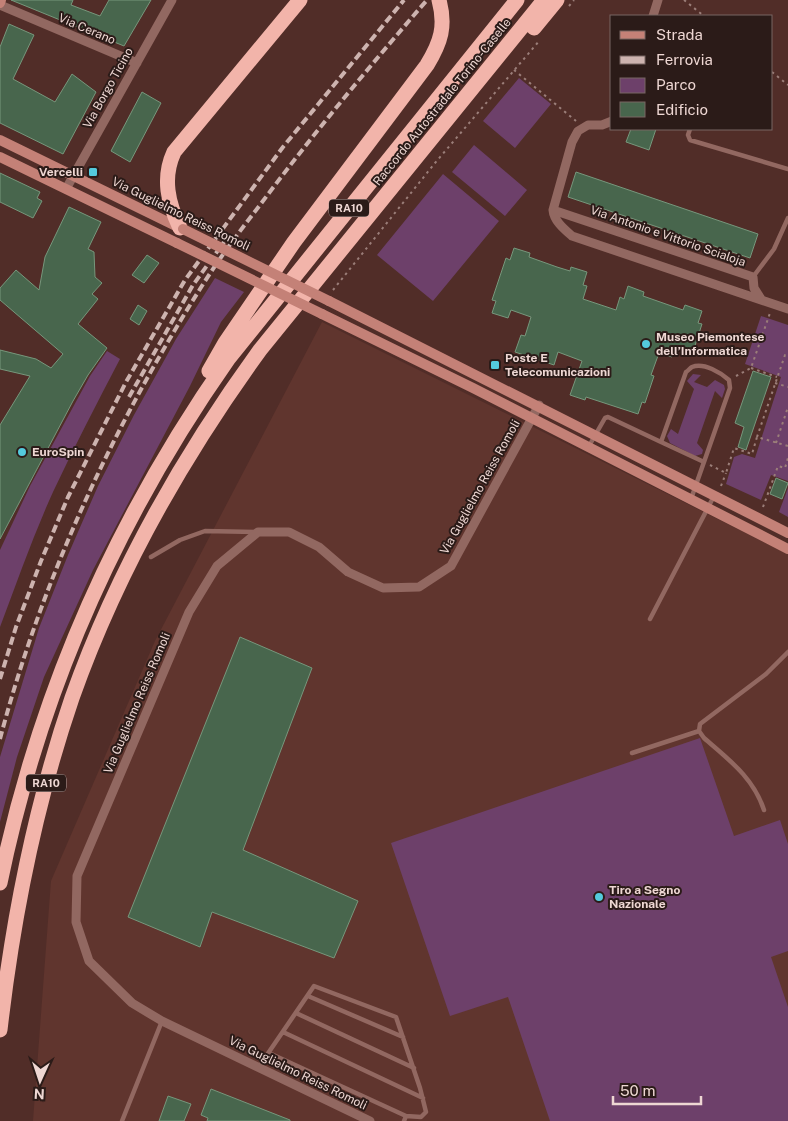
<svg xmlns="http://www.w3.org/2000/svg" width="788" height="1121" font-family="'Public Sans',sans-serif">
	<style>
		.built { fill: #60352e }
		.green { fill: #6d406a }
		.building { fill: #48664d; stroke: #77977c }
		.lines { fill: none; stroke-linecap: round; stroke-linejoin: round }
		.path { stroke: #9b7e79; stroke-width: 2; stroke-dasharray: 2.5 4; stroke-linecap: butt }
		.lane { stroke: #926861; stroke-width: 4.5 }
		.street { stroke: #926861; stroke-width: 9 }
		.secondary { stroke: #c48177; stroke-width: 10 }
		.highway { stroke: #f2b4aa; stroke-width: 15 }
		.rail { stroke: #cdb3af; stroke-width: 4; stroke-dasharray: 8 4; stroke-linecap: butt }
		.secondary-bridge { stroke: #c48177; stroke-width: 10 }
		.poi-dot { fill: #54cadd; stroke: #2b1b18; stroke-width: 2 }
		.labels { text-anchor: middle; stroke-width: 4; stroke-linejoin: round; paint-order: stroke }
		.shield { fill: #2b1b18; stroke: #b49f9b; stroke-width: 1 }
		.shield-label { font-size: 11px; font-weight: bold; fill: #eed7d3 }
		.street-label { font-size: 12px; fill: #eed7d3; stroke: #2b1b18 }
		.poi-label { font-size: 12px; font-weight: bold; fill: #eed7d3; stroke: #2b1b18; text-anchor: start }
	</style>
	<rect width="100%" height="100%" fill="#512d28"/>
	<!-- built -->
	<path class="built" d="M322,322L788,554V1121H33L51,881L155,641Z"/>
	<!-- green -->
	<path class="green" d="M519,78L551,104L515,148L483,121Z
		M474,145L527,190L505,216L452,172Z
		M443,174L499,221L433,301L377,255Z
		M215,278L244,292L221,322L190,386L93,570L44,677L17,757L0,822V757L39,628L68,555L98,486L134,415L176,339Z
		M761,316L788,325V481L771,475L761,500L726,484L734,457L742,454L755,458L781,377L745,364Z
		M107,351L120,359C97,403 74,447 53,492C33,536 17,582 0,627V550L30,486L90,376Z
		M693,374L701,375L694,382L707,387L715,380L724,385L725,389L722,398L715,391L697,443L703,450L702,454L695,456L670,443L667,436L671,429L678,434L694,389L687,381Z
		M788,488V517L779,512Z
		M700,738L734,836L780,820L788,844V951L771,957L788,1007V1121H550L508,997L450,1016L391,843Z"/>
	<!-- building -->
	<path class="building" d="M11,0H73L71,5L100,16L109,0H151L124,46Z
		M9,24L34,35L13,79L55,102L72,74L96,92L63,154L0,123V47Z
		M142,92L161,103L130,162L111,151Z
		M631,129H656L649,150L626,142Z
		M576,172L758,234L750,258L568,197Z
		M0,173L40,192L37,198L42,201L33,218L0,202Z
		M69,207L101,222L88,249L94,252L95,277L102,283L92,294L98,299L78,324L107,348L88,375L73,401L0,539V425L30,376L0,369V350L36,359L51,368L63,354L0,300V288L16,270L39,290L45,257Z
		M514,248L530,253L529,257L557,267L570,271L571,267L587,272L583,285L587,286L583,299L616,310L620,297L624,299L628,286L644,292L643,296L683,310L685,305L702,311L698,323L702,324L692,355L675,349L672,357L659,353L651,375L654,376L645,403L642,402L638,414L586,397L585,400L570,395L582,361L558,352L554,365L515,352L521,335L525,336L531,317L511,310L508,318L492,313L496,301L492,300L506,258L510,260Z
		M147,255L159,263L144,283L132,275Z
		M138,305L147,311L139,325L130,319Z
		M753,371L771,377L746,450L738,447L744,427L735,423Z
		M776,478L788,483L782,499L770,494Z
		M240,637L312,668L243,850L358,901L334,958L212,912L200,947L128,917Z
		M211,1089L290,1120V1121H207L208,1118L201,1115Z
		M168,1096L191,1104L184,1121H159Z"/>
	<g class="lines">
		<!-- path -->
		<path class="path" d="M684,0L704,16
			M569,6L574,0
			M514,70L576,121
			M772,72L788,85
			M333,290L435,163L540,40
			M751,368L777,377
			M736,376L751,368L770,313
			M775,383L788,387
			M757,437L785,355L788,356
			M776,443L788,407
			M710,465L726,473L734,448L752,454L757,437L788,446
			M721,486L726,473
			M763,507L778,466L785,468L788,458"/>
		<!-- lane -->
		<path class="lane" d="M690,129L688,135L690,140L788,169
			M753,277L774,249L788,218
			M589,446L605,418L608,417L661,442
			M691,499L730,388L729,380C721,373 704,362 692,367C690,368 688,371 686,372L661,442L704,462
			M151,557L180,540L205,531L256,532
			M650,619L714,496
			M632,753L699,731
			M764,810C753,777 729,760 704,738L699,731L700,724L766,674L788,652
			M308,996L403,1037
			M296,1013L414,1068
			M283,1032L423,1098
			M269,1053L406,1116
			M258,1068L314,986L396,1017L420,1088L426,1112L421,1117L406,1116L404,1121
			M122,1121L162,1021"/>
		<!-- street -->
		<path class="street" d="M0,5L137,63
			M653,16L658,0
			M612,121L602,125H588L578,131L572,142L553,210C554,221 564,229 572,236L788,309
			M66,189L172,0
			M553,210L753,277L754,288L761,299
			M370,1121L162,1021L132,1003L89,961L76,922L77,876L189,612L217,566L258,532H289L319,547L348,572L383,588L419,587L451,566L539,405"/>
		<!-- secondary -->
		<path class="secondary" d="M0,3L1,0
			M0,140L182,229
			M0,157L177,243
			M329,301L788,533
			M322,314L473,388L788,549"/>
		<!-- highway -->
		<path class="highway" d="M534,28L557,0
			M180,228C168,203 162,178 174,152L300,0
			M209,371L225,343L294,242L427,65C441,42 446,26 439,0
			M0,883C39,693 118,516 229,358L517,0
			M0,1030C13,917 35,806 72,698C116,574 183,456 260,350L544,0"/>
		<!-- rail -->
		<path class="rail" d="M129,397L193,285L224,242
			M0,679L16,627L41,561L68,497L126,382L185,280L283,147L404,0
			M0,739C42,579 112,429 200,289C218,260 239,232 260,205C313,134 369,67 427,0"/>
		<!-- secondary-bridge -->
		<path class="secondary-bridge" d="M183,229L329,301
			M177,243L322,314"/>
	</g>
	<!-- markers -->
	<g class="poi-dot">
		<rect x="88" y="167" width="10" height="10" rx="2.5"/>
		<circle cx="646" cy="344" r="5"/>
		<rect x="490" y="360" width="10" height="10" rx="2.5"/>
		<circle cx="22" cy="452" r="5"/>
		<circle cx="599" cy="897" r="5"/>
	</g>
	<g class="labels">
		<!-- shield labels -->
		<g class="shield">
			<rect x="329" y="199.5" width="40" height="17" rx="4"/>
			<rect x="26" y="774.5" width="40" height="17" rx="4"/>
		</g>
		<g class="shield-label">
			<text x="349" y="212">RA10</text>
			<text x="46" y="787">RA10</text>
		</g>
		<!-- street labels -->
		<g class="street-label">
			<text transform="translate(87 29) rotate(23)" y="4">Via Cerano</text>
			<text transform="translate(108 88) rotate(-61)" y="4">Via Borgo Ticino</text>
			<text transform="translate(442 102) rotate(-51)" y="4">Raccordo Autostradale Torino-Caselle</text>
			<text transform="translate(181 214) rotate(26)" y="4">Via Guglielmo Reiss Romoli</text>
			<text transform="translate(668 236) rotate(19)" y="4">Via Antonio e Vittorio Scialoja</text>
			<text transform="translate(480 487) rotate(-61)" y="4">Via Guglielmo Reiss Romoli</text>
			<text transform="translate(137 703) rotate(-67)" y="4">Via Guglielmo Reiss Romoli</text>
			<text transform="translate(298 1073) rotate(26)" y="4">Via Guglielmo Reiss Romoli</text>
		</g>
		<!-- poi labels -->
		<g class="poi-label">
			<text x="83" y="176" text-anchor="end">Vercelli</text>
			<text x="656" y="341">Museo Piemontese<tspan x="656" dy="14">dell’Informatica</tspan></text>
			<text x="505" y="362">Poste E<tspan x="505" dy="14">Telecomunicazioni</tspan></text>
			<text x="32" y="456">EuroSpin</text>
			<text x="609" y="894">Tiro a Segno<tspan x="609" dy="14">Nazionale</tspan></text>
		</g>
	</g>
	<!-- legend -->
	<rect x="610" y="15" width="162" height="115" fill="#2b1b18" stroke="#796663"/>
	<rect x="620" y="31" width="25" height="8" fill="#c48177" stroke="#796663"/>
	<text x="656" y="40" font-size="15" fill="#eed7d3">Strada</text>
	<rect x="620" y="56" width="25" height="8" fill="#cdb3af" stroke="#796663"/>
	<text x="656" y="65" font-size="15" fill="#eed7d3">Ferrovia</text>
	<rect x="620" y="78" width="25" height="15" fill="#6d406a" stroke="#796663"/>
	<text x="656" y="90" font-size="15" fill="#eed7d3">Parco</text>
	<rect x="620" y="102" width="25" height="15" fill="#48664d" stroke="#796663"/>
	<text x="656" y="115" font-size="15" fill="#eed7d3">Edificio</text>
	<!-- north arrow -->
	<g transform="translate(40 1081) rotate(183)" stroke="#2b1b18" stroke-width="4" paint-order="stroke">
	<path d="M0-4L9 19L0 12L-9 19Z" fill="#eed7d3"/>
	<text y="-8" font-size="14" font-weight="bold" text-anchor="middle" fill="#eed7d3">N</text>
	</g>
	<!-- scale -->
	<path d="M613 1096v8h88v-8" fill="none" stroke="#eed7d3" stroke-width="2.5"/>
	<text x="620" y="1096" font-size="15" fill="#eed7d3" stroke="#2b1b18" stroke-width="4" paint-order="stroke">50 m</text>
</svg>
